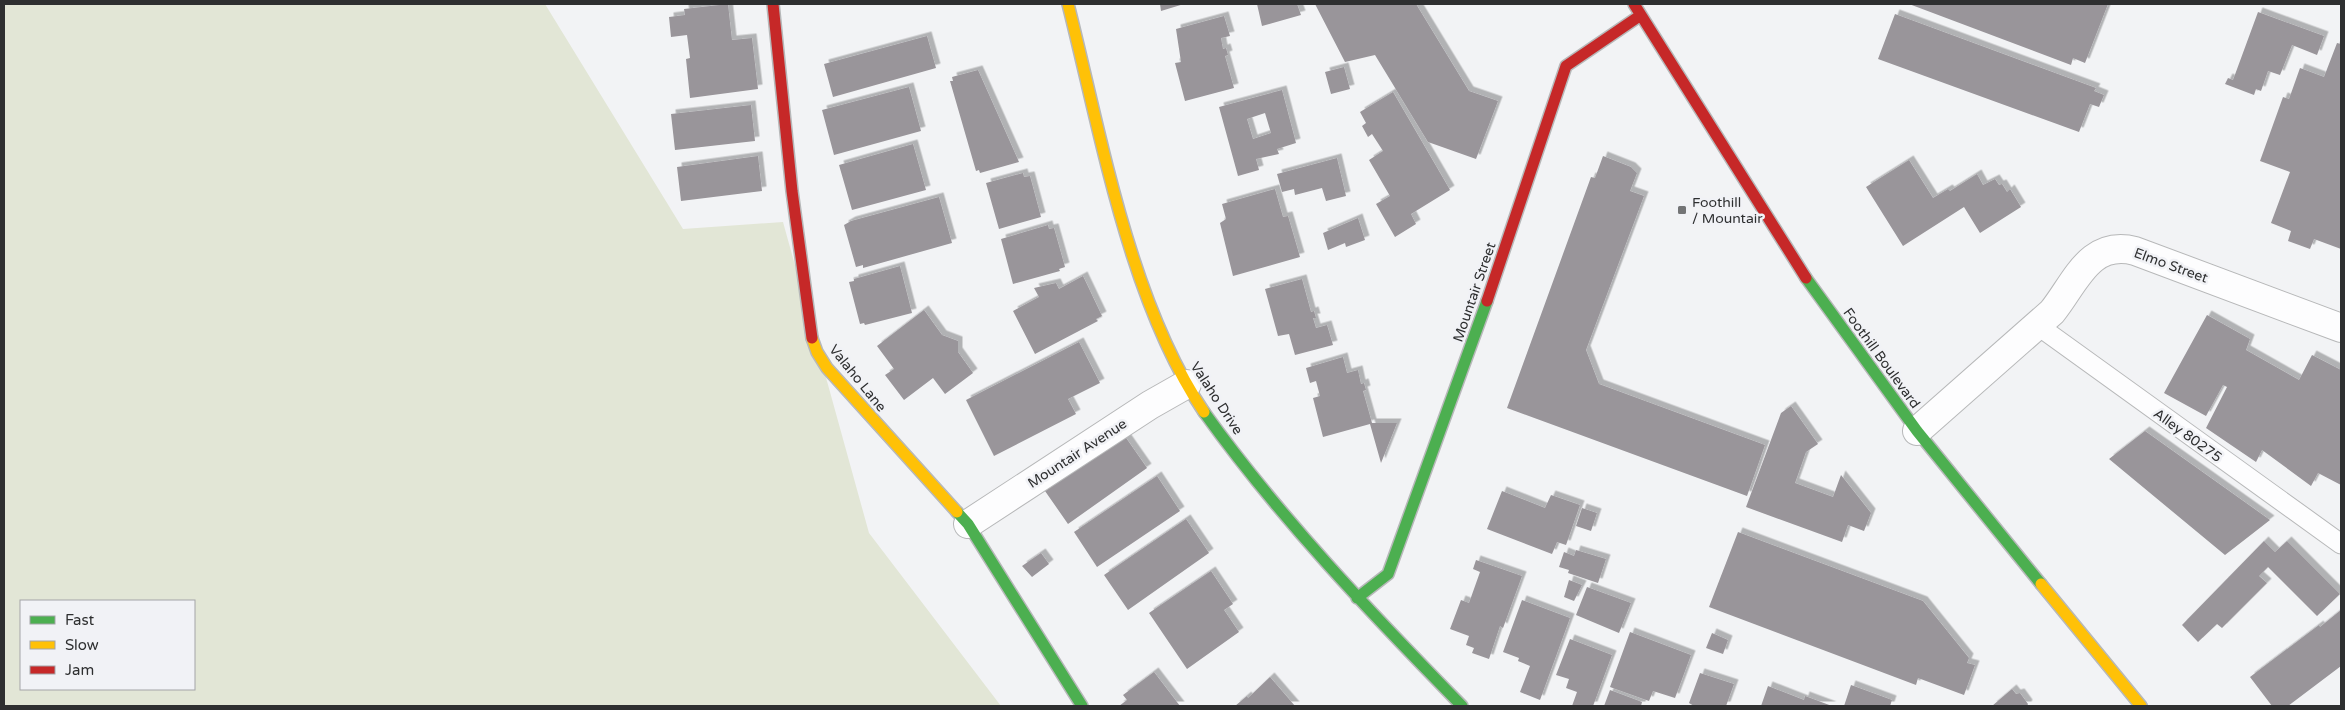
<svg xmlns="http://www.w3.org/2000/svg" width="2345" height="710" font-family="'Varela Round',sans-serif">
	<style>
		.green { fill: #e2e6d6; fill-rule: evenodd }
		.building { fill: #99959a; fill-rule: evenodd; filter: url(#shadow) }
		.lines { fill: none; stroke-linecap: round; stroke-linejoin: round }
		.lane-casing { stroke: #b7b8b9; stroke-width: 21 }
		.street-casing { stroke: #b7b8b9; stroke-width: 30 }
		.fast-casing { stroke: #b7b8b9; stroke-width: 14 }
		.slow-casing { stroke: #b7b8b9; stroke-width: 14 }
		.jam-casing { stroke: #b7b8b9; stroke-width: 14 }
		.lane { stroke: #fdfdfe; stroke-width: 19 }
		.street { stroke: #fdfdfe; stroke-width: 28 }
		.fast { stroke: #4caf50; stroke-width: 11 }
		.slow { stroke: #ffc107; stroke-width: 11 }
		.jam { stroke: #c62828; stroke-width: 11 }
		.poi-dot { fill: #737475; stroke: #f1f2f6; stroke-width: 2 }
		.labels { text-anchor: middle; stroke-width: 5; stroke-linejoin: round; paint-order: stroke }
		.poi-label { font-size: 14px; fill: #2e2f30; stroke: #f1f2f6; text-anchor: start }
		.street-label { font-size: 14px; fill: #2e2f30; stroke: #f1f2f6 }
	</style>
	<defs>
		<filter id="shadow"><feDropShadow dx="4.5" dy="-4.5" stdDeviation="0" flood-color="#0004"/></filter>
	</defs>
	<rect width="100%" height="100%" fill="#f2f3f5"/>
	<!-- green -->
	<path class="green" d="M4,4H545L683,229L783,222L869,533L1001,706H4ZM21,601H194V689H21Z"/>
	<!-- building -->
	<path class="building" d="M728,4L732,40L752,38L758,89L690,98L686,59L690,58L687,35L671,37L669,17L685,15L684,9Z
		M1160,4H1184L1161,11Z
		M1257,4H1297L1301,15L1262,26Z
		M1315,4H1416L1469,91L1498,101L1476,159L1428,142L1375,55L1345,62Z
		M1909,4H2108L2085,63L2073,58L2071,65Z
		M2258,12L2324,36L2317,55L2292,45L2280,75L2268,71L2261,91L2256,89L2254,95L2225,84L2228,78L2233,80Z
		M1895,14L2096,88L2094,91L2104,95L2099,107L2090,104L2079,132L1878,59Z
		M1224,16L1230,36L1221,38L1223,49L1226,48L1228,55L1225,56L1234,88L1185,101L1175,63L1181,62L1176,29Z
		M927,36L936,68L833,97L824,64Z
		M2337,43L2341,44V249L2314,239L2310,249L2288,241L2291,231L2271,223L2290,172L2260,161L2283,97L2289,99L2300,68L2324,77Z
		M1344,67L1350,89L1331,94L1325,72Z
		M978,70L1019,162L980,173L979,170L976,171L950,81H953L952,77Z
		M909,87L921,131L834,155L822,110Z
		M1282,90L1296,143L1277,149L1279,154L1256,159L1259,170L1238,176L1219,107ZM1265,113L1271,133L1253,139L1247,119Z
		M1393,92L1450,190L1411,214L1416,224L1395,237L1376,204L1390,196L1369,160L1383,151L1372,134L1368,137L1362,126L1366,123L1360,112Z
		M751,105L755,141L675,150L671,114Z
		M913,144L926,190L852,210L839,165Z
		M758,156L762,191L681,201L677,167Z
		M1603,156L1631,167L1637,173L1630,191L1644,196L1586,350L1599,384L1765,445L1747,496L1507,408L1591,177L1595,178Z
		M1337,158L1346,196L1326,201L1322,188L1295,195L1294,189L1282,192L1277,174Z
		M1909,160L1933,198L1948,189L1950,191L1977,174L1983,185L1995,179L1999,185L2002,184L2007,192L2010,189L2021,207L1980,233L1964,207L1903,246L1866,187Z
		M1023,173L1024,177L1030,176L1041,217L999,229L986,183Z
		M1275,189L1283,217L1288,216L1300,257L1233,276L1220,223L1226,219L1222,204Z
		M939,197L952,243L863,268V265L856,267L844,225L851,221Z
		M1358,218L1365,240L1346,247L1345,243L1328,250L1323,233Z
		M1048,225L1049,229L1054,228L1065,267L1059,269L1060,271L1013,284L1001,239Z
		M900,266L912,313L865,325L864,323L860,324L849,282L854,281V279Z
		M1083,276L1102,316L1096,319L1098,321L1035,354L1013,311L1039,297L1034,288L1056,283L1059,289Z
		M1302,279L1311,312L1314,311L1316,318H1313L1316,328L1327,325L1333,345L1295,355L1289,334L1278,336L1265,289Z
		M924,310L942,335L958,341V352L973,373L945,394L933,378L904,400L885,375L894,369L877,346Z
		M2207,315L2250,339L2246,350L2299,380L2312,355L2341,370V485L2318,473L2311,486L2262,450L2256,462L2206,428L2227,387L2223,385L2206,416L2164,393Z
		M1079,342L1100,383L1068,399L1076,414L994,456L966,400Z
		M1343,357L1347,373L1358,370L1361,384L1364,383L1366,390L1363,391L1372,423H1397L1381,463L1370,424L1323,437L1313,398L1320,396L1316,381L1310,383L1306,368Z
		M1791,406L1818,444L1806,452L1795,483L1833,497L1841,475L1871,513L1864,531L1848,525L1842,542L1746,507L1781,413Z
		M2145,431L2270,520L2225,555L2109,459Z
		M1124,435L1147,468L1068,524L1045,491Z
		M1157,476L1180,511L1097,567L1074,532Z
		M1502,491L1545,508L1551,495L1580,505L1566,545L1557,542L1552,554L1487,529Z
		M1582,508L1597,513L1591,531L1576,526Z
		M1186,519L1209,553L1128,610L1104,575Z
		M1738,532L1923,601L1969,658L1967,663L1975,665L1964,695L1918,678L1916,685L1709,607Z
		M2264,541L2275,552L2287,541L2340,594L2317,616L2268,567L2259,576L2267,583L2222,628L2217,624L2198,642L2182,625Z
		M1576,550L1606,559L1598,583L1568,573L1569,570L1559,567L1564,552L1574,556Z
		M1041,553L1049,564L1032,577L1022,566Z
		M1476,560L1522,576L1503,628L1500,626L1489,659L1472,653L1474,648L1466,645L1469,636L1450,629L1461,600L1469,603L1480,572L1473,569Z
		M1211,571L1233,604L1224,610L1239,632L1187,669L1149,613Z
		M1569,580L1582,585L1574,601L1564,597Z
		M1587,587L1631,603L1619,633L1576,615Z
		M1522,600L1570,618L1540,700L1520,692L1530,666L1518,661L1519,658L1503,652Z
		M2341,610V666L2288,706H2272L2250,677L2319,625L2320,627Z
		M1630,632L1691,655L1675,698L1653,691L1649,701L1610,687Z
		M1712,633L1728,640L1723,654L1706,648Z
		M1570,639L1612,655L1593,706H1572L1577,692L1566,688L1569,679L1556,675Z
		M1154,672L1180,706H1119L1127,700L1123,695Z
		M1700,673L1734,684L1726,706H1694L1689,703Z
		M1270,677L1295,706H1235L1247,696L1248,698Z
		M1851,685L1892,700L1890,706H1844Z
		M1768,686L1804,700L1805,696L1832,706H1761Z
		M2012,689L2016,694L2020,693L2028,704L2027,706H1992Z
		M1610,690L1642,702L1641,706H1604Z"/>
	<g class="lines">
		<!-- lane casing -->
		<g class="lane-casing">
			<path id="lane" d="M2037,325L2341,544"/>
		</g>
		<!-- street casing -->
		<g class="street-casing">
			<path id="street" d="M1917,431L2052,312C2075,284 2089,239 2135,251L2341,328
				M968,524L1150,405L1187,384"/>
		</g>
		<!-- fast casing -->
		<g class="fast-casing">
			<path id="fast" d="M1806,278L1917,431L2041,584
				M1204,412C1280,518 1371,613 1462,706
				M957,512L968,524L1082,706
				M1357,598L1388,574L1487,301"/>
		</g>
		<!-- slow casing -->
		<g class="slow-casing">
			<path id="slow" d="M1068,4C1101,134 1129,301 1204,412
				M812,338L817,352L827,368L957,512
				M2041,584L2141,706"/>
		</g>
		<!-- jam casing -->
		<g class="jam-casing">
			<path id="jam" d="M773,4L792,191L812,338
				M1634,4L1806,278
				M1487,301L1566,66L1641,15"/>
		</g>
		<!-- lane -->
		<use href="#lane" class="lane"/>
		<!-- street -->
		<use href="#street" class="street"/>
		<!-- fast -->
		<use href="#fast" class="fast"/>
		<!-- slow -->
		<use href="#slow" class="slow"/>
		<!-- jam -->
		<use href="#jam" class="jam"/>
	</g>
	<!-- markers -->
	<rect class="poi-dot" x="1677" y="205" width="10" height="10" rx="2.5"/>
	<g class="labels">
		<!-- poi labels -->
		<g class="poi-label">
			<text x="1692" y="207">Foothill<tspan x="1692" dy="16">/ Mountair</tspan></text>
		</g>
		<!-- street labels -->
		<g class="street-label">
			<text transform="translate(2171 265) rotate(20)" y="5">Elmo Street</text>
			<text transform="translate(1474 292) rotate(-71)" y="5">Mountair Street</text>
			<text transform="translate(1882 358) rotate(54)" y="5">Foothill Boulevard</text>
			<text transform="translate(858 378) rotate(51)" y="5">Valaho Lane</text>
			<text transform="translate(1217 398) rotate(57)" y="5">Valaho Drive</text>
			<text transform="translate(2188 435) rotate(36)" y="5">Alley 80275</text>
			<text transform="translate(1077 453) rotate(-33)" y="5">Mountair Avenue</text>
		</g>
	</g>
	<!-- border -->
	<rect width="2345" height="710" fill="none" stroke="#2e2f30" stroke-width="10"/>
	<!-- legend -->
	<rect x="20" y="600" width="175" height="90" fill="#f1f2f6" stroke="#a3a4a7"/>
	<rect x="30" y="616" width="25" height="8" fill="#4caf50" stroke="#a3a4a7"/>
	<text x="65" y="625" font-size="15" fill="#2e2f30">Fast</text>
	<rect x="30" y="641" width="25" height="8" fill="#ffc107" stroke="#a3a4a7"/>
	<text x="65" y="650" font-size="15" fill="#2e2f30">Slow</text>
	<rect x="30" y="666" width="25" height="8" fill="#c62828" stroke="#a3a4a7"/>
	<text x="65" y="675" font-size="15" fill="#2e2f30">Jam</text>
</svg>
